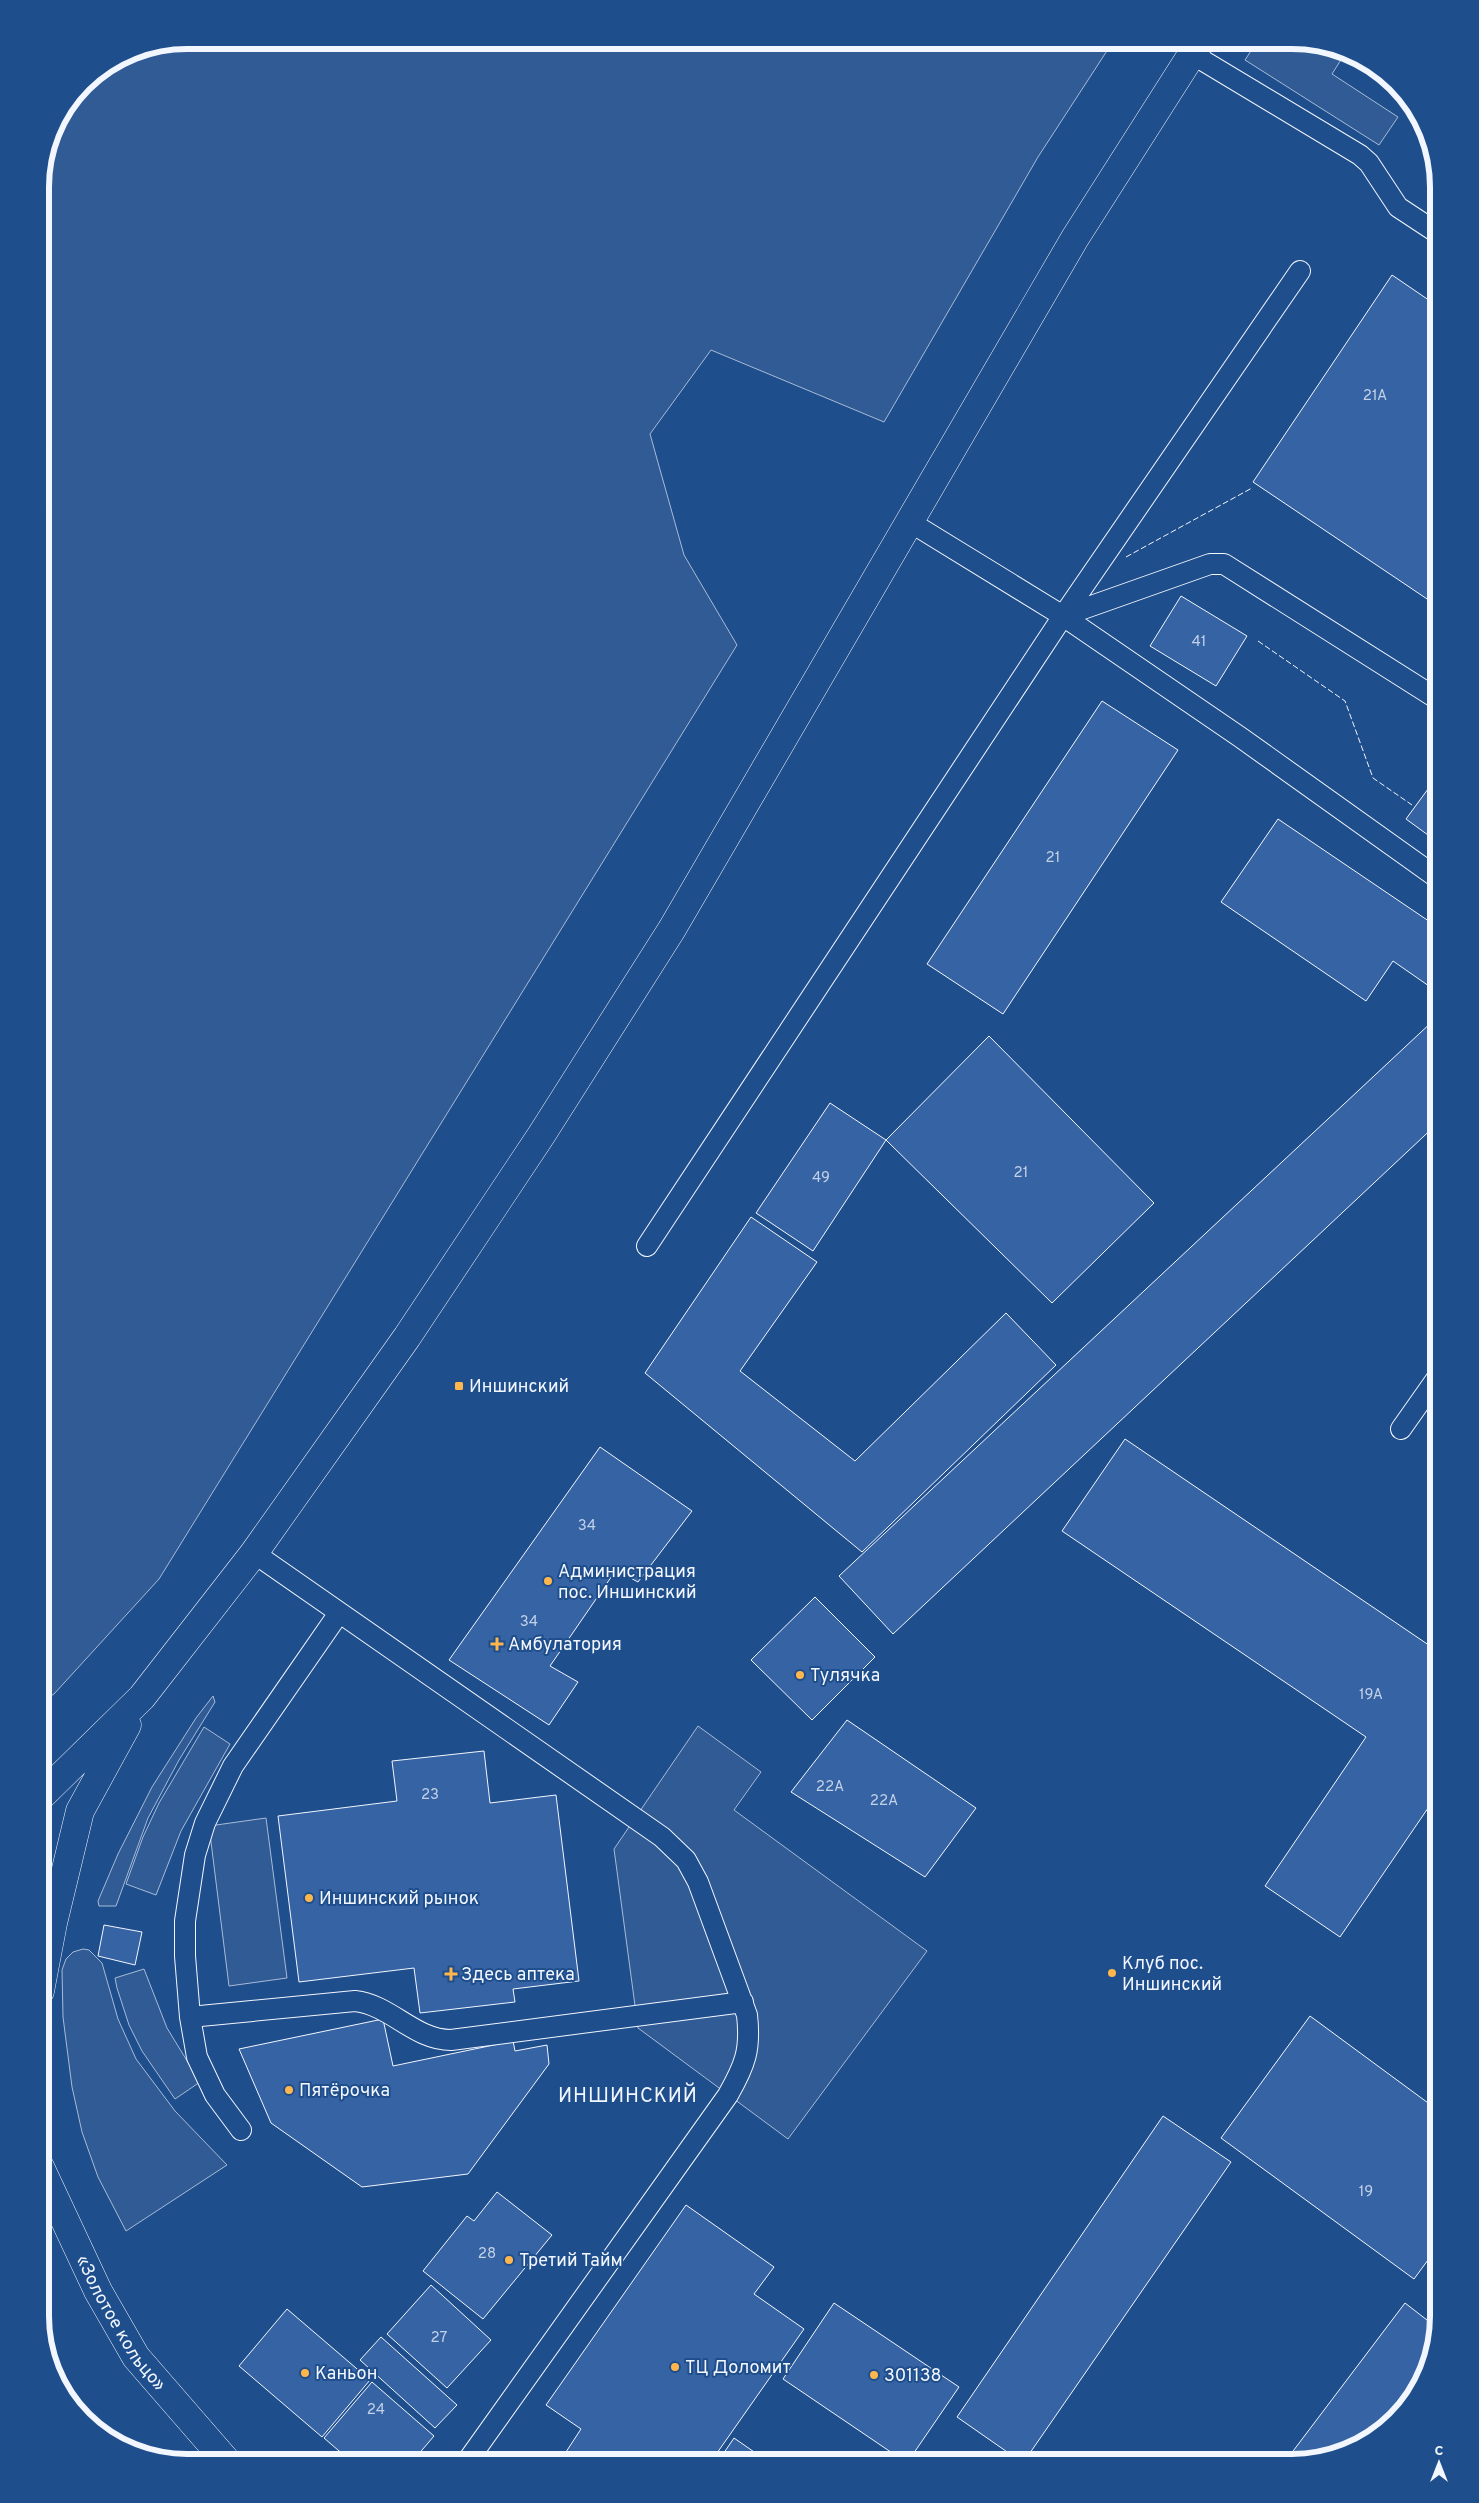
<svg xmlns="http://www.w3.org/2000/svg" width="1479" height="2503" font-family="Overpass,sans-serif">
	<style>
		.built { fill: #305b95; stroke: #a8bbd7 }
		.building { fill: #3563a3; stroke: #f2f6ff }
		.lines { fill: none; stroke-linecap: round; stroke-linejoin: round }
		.lane-casing { stroke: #f2f6ff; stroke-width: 22 }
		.primary-casing { stroke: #f2f6ff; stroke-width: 29 }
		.highway-casing { stroke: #f2f6ff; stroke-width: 29 }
		.lane { stroke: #1f4e8c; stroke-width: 20 }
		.primary { stroke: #1f4e8c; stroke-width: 28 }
		.highway { stroke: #1f4e8c; stroke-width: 28 }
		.fence { stroke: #f2f6ff; stroke-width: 1; stroke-dasharray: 6 2.5; stroke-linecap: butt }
		.poi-dot { fill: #ffb74d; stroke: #1f4e8c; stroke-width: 2 }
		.labels { text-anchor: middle; stroke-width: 4; stroke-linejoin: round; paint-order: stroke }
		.number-label { font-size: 15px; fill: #c3d1e8 }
		.poi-label { font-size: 18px; fill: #f2f6ff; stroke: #1f4e8c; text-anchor: start }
		.street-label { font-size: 18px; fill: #f2f6ff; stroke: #1f4e8c }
		.quarter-label { font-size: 20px; letter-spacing: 1px; fill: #f2f6ff; stroke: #1f4e8c }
		.rim { fill: none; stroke: #f2f6ff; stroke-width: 6 }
	</style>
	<rect width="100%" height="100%" fill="#1f4e8c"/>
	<!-- built -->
	<path class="built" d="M187,40H1114L1038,157L884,422L711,350L650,434L684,555L737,645L159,1579L54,1694L40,1703V178L51,130L83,83L131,51Z
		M1258,40H1302L1344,55L1332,74L1398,117L1379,145L1245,60Z
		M213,1696L215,1702L179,1760L148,1818L116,1906H99L98,1901L118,1854L152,1787L196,1718Z
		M698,1726L761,1772L734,1810L927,1951L788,2139L638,2028L614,1849Z
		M204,1727L230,1744L181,1831L156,1895L126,1884L143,1837L159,1803Z
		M266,1818L287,1978L229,1986L209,1826Z
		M83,1949L89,1950L102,1963L118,2019L136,2059L175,2111L227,2165L126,2231L98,2177L82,2132L72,2087L63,2017L62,1970L66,1959L73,1952Z
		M144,1969L167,2028L200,2082L175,2099L142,2051L129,2025L117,1988L115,1978Z"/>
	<!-- building -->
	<path class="building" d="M1392,275L1439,307V607L1253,482Z
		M1181,596L1247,636L1216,686L1150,646Z
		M1102,701L1178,750L1003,1014L927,964Z
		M1439,774V843L1406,819Z
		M1278,819L1439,928V993L1393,961L1366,1001L1221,902Z
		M1435,1019L1439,1024V1122L893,1634L839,1576Z
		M989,1036L1154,1203L1052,1303L886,1140Z
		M830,1103L886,1140L813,1251L756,1213Z
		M751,1217L817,1262L740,1371L855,1461L1006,1313L1056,1365L862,1552L645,1373Z
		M1125,1439L1439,1652V1792L1340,1937L1265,1886L1366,1737L1062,1531Z
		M600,1447L692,1511L638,1582L616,1570L550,1666L578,1682L549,1725L449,1660Z
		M815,1597L875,1657L812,1720L751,1660Z
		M847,1720L976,1808L925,1877L791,1792Z
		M484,1751L490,1803L556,1795L579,1981L513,1989L515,2002L420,2013L414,1968L299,1982L278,1816L397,1801L392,1761Z
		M104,1925L142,1932L135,1965L98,1956Z
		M1310,2016L1439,2111V2245L1414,2279L1221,2138Z
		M383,2019L393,2066L513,2041L515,2051L547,2045L549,2064L468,2174L362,2187L271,2123L239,2049Z
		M1163,2116L1231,2162L1023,2463L957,2417Z
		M497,2192L552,2235L483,2319L423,2271L467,2216L474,2221Z
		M686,2205L774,2267L754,2294L804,2329L710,2463H575L564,2455L581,2429L546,2405Z
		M431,2285L491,2340L447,2388L387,2334Z
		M834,2303L959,2387L907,2463L783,2379Z
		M1405,2303L1436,2327L1414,2397L1357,2448L1284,2463Z
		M287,2309L370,2380L322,2437L239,2366Z
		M381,2337L457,2405L435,2428L360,2360Z
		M372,2382L434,2436L411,2463H353L324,2438Z
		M734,2438L770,2463H717Z"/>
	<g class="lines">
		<!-- lane casing -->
		<g class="lane-casing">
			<path id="lane" d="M1192,54L1360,155L1369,163L1398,207L1439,234
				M910,522L1063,616L1240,737L1439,879
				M1063,616L1210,564H1224L1439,700
				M647,1246L1063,616L1300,271
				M1401,1429L1439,1375
				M254,1553L662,1837L686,1860L698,1882L747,2015C751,2050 745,2065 728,2095L466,2463
				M190,2017L355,2001C391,2005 414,2040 451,2040L743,2002
				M241,2130L215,2095L197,2057L190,2017L185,1956V1921L195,1855L205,1823L233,1766L339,1613"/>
		</g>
		<!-- primary casing -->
		<g class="primary-casing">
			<path id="primary" d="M40,1797L142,1697L254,1553L407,1337L542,1134L672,929L1075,238L1201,40
				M40,1991L53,1923L80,1811L127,1725"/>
		</g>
		<!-- highway casing -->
		<g class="highway-casing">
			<g id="highway">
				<path id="s1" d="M40,2167L98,2291L136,2357L228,2463"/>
			</g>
		</g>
		<!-- lane -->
		<use href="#lane" class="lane"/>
		<!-- primary -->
		<use href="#primary" class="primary"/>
		<!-- highway -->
		<use href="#highway" class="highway"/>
		<!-- fence -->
		<path class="fence" d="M1126,557L1252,488
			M1258,641L1345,701L1373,778L1412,805"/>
	</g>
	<!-- markers -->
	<g class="poi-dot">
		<rect x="454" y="1381" width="10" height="10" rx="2.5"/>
		<circle cx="548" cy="1581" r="5"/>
		<path d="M494.5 1636.5h5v5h5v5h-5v5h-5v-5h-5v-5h5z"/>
		<circle cx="800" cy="1675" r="5"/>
		<circle cx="309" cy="1898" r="5"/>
		<circle cx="1112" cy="1973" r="5"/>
		<path d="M448.5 1966.5h5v5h5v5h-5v5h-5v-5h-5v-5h5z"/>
		<circle cx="289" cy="2090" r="5"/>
		<circle cx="509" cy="2260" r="5"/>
		<circle cx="675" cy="2367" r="5"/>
		<circle cx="305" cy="2373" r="5"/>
		<circle cx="874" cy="2375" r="5"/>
	</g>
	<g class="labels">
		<!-- number labels -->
		<g class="number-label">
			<text x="1375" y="400">21А</text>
			<text x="1199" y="646">41</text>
			<text x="1053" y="862">21</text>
			<text x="1021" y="1177">21</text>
			<text x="821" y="1182">49</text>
			<text x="587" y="1530">34</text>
			<text x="529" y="1626">34</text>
			<text x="1371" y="1699">19А</text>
			<text x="830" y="1791">22А</text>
			<text x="430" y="1799">23</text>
			<text x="884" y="1805">22А</text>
			<text x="1366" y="2196">19</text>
			<text x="487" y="2258">28</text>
			<text x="439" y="2342">27</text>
			<text x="376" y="2414">24</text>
		</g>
		<!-- poi labels -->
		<g class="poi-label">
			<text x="469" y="1392">Иншинский</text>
			<text x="558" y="1577">Администрация<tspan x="558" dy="21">пос. Иншинский</tspan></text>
			<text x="508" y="1650">Амбулатория</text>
			<text x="810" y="1681">Тулячка</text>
			<text x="319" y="1904">Иншинский рынок</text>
			<text x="1122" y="1969">Клуб пос.<tspan x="1122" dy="21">Иншинский</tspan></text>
			<text x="461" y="1980">Здесь аптека</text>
			<text x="299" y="2096">Пятёрочка</text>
			<text x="519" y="2266">Третий Тайм</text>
			<text x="685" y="2373">ТЦ Доломит</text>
			<text x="315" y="2379">Каньон</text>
			<text x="884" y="2381">301138</text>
		</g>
		<!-- street labels -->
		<g class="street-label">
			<text dy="6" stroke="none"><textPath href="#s1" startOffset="176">«Золотое кольцо»</textPath></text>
		</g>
		<!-- quarter labels -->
		<g class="quarter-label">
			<text x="628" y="2102">ИНШИНСКИЙ</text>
		</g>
	</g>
	<!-- crop -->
	<path d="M0 0H1479V2503H0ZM187 49H1292A138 138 0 0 1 1430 187V2316A138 138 0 0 1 1292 2454H187A138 138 0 0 1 49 2316V187A138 138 0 0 1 187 49Z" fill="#1f4e8c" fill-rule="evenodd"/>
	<path class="rim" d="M187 49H1292A138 138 0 0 1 1430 187V2316A138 138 0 0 1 1292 2454H187A138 138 0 0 1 49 2316V187A138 138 0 0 1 187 49Z"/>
	<!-- north arrow -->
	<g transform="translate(1439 2463)" stroke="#1f4e8c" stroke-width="4" paint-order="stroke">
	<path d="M0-4L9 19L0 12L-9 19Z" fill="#f2f6ff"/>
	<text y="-8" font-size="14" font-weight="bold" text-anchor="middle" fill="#f2f6ff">С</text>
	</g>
</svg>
